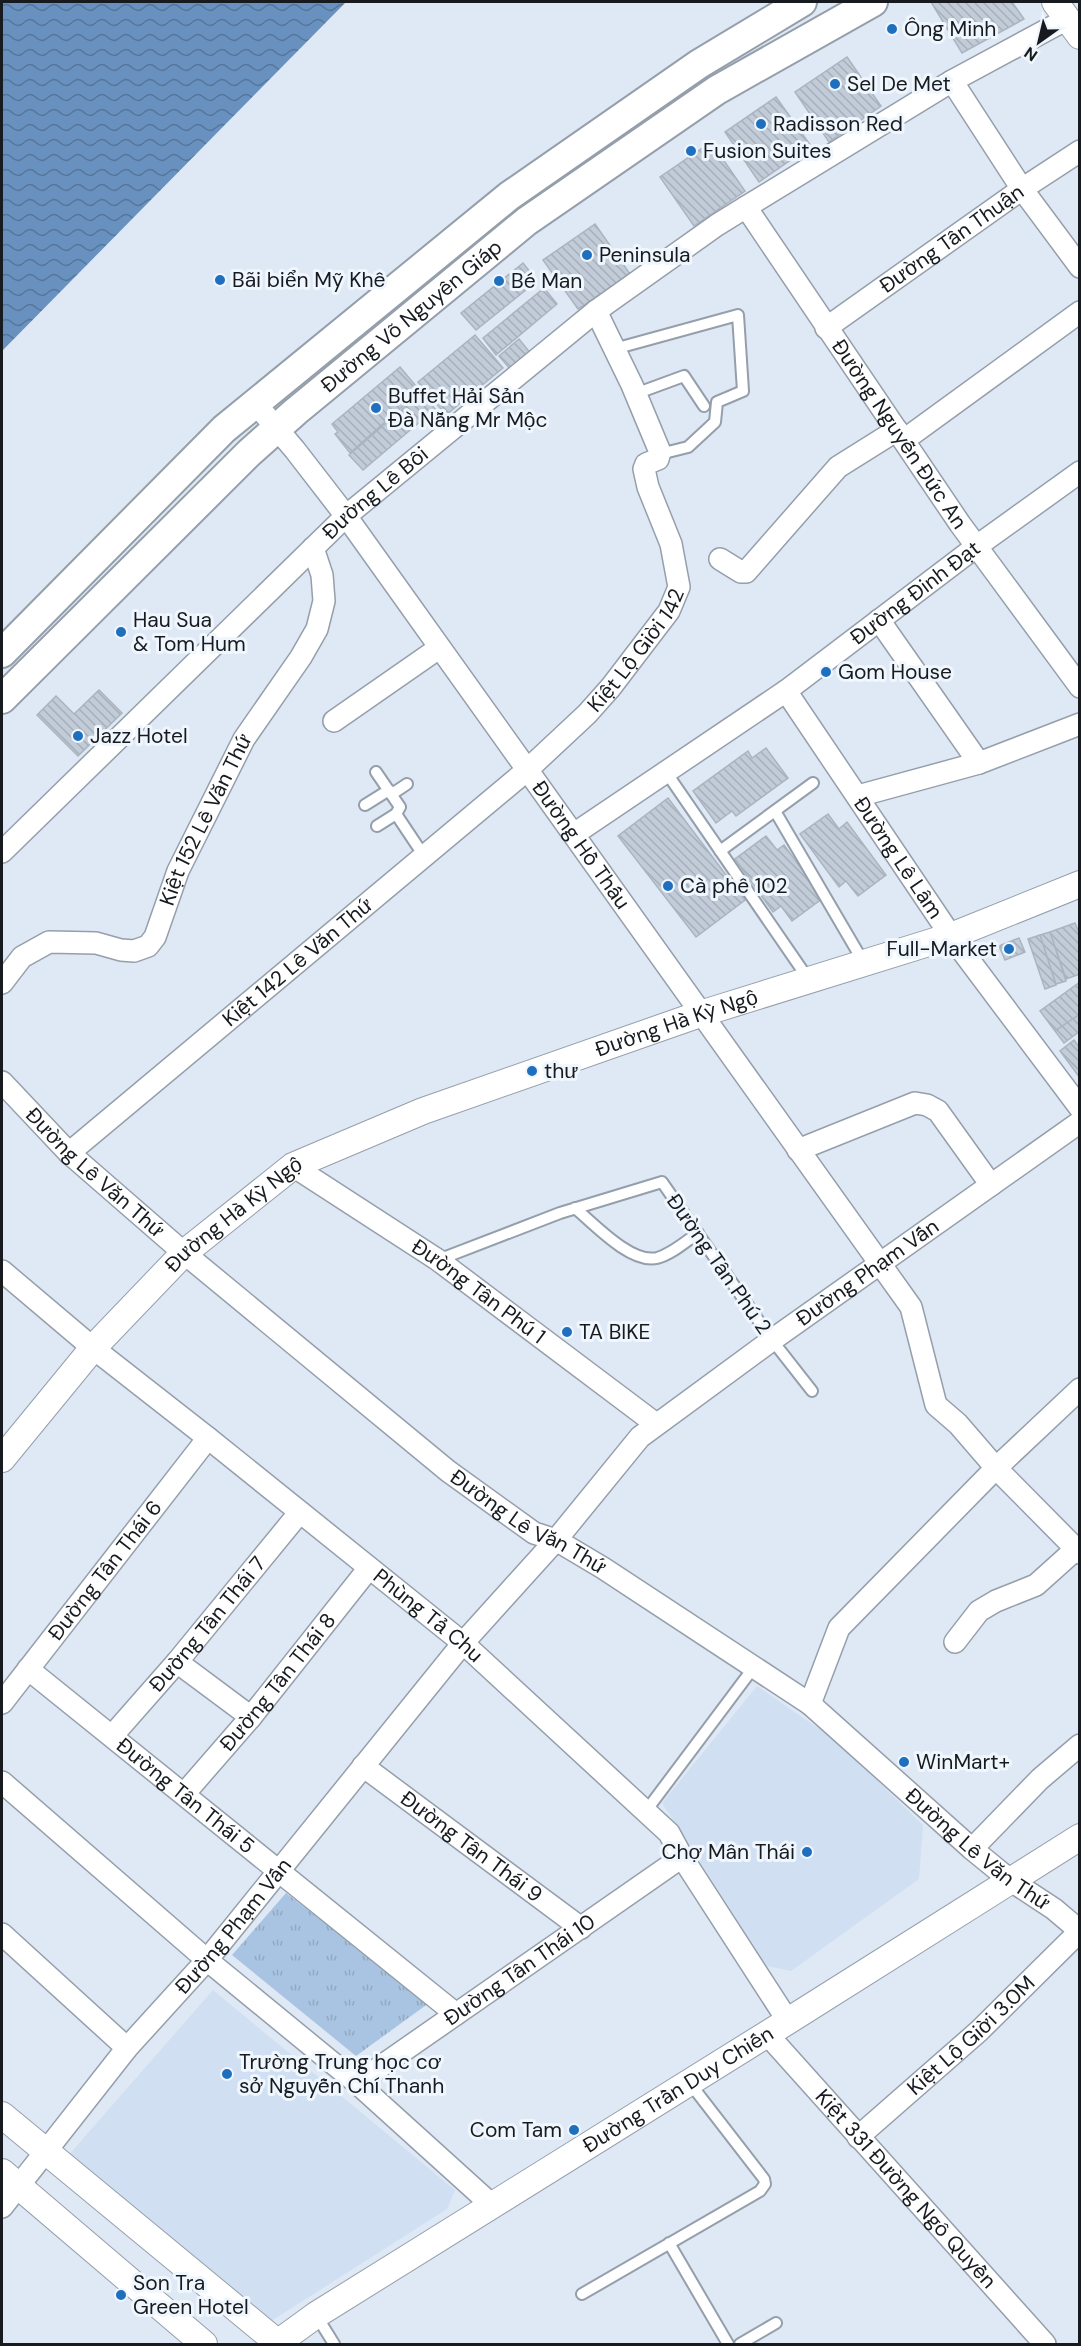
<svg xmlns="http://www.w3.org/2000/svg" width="1081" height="2346" font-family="'DM Sans',sans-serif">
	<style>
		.built { fill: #d0dff1 }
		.park { fill: url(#park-tufts) }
		.water { fill: url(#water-waves) }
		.building { fill: url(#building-back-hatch); stroke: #aab4c0; stroke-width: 1.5 }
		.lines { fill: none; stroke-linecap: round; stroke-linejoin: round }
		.service-casing { stroke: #959fab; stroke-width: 14 }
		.minor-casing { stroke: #959fab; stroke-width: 24 }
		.tertiary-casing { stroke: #959fab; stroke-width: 28 }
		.secondary-casing { stroke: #959fab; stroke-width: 32 }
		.service { stroke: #fff; stroke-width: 10 }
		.minor { stroke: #fff; stroke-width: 21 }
		.tertiary { stroke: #fff; stroke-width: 26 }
		.secondary { stroke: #fff; stroke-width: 28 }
		.poi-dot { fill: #1e6fbe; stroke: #eff6fd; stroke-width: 2 }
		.labels { text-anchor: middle; stroke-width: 6; stroke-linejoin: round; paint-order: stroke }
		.poi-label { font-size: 21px; fill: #171b1f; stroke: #eff6fd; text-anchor: start }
		.street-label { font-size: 21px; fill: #171b1f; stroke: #eff6fd }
	</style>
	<defs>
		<pattern id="park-tufts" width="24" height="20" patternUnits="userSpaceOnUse" patternTransform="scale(1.5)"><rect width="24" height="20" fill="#a9c4e2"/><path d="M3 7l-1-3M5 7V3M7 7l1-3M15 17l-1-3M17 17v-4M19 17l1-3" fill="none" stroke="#91a8c1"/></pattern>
		<pattern id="water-waves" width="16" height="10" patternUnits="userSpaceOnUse" patternTransform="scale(1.5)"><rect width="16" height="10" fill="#6991bf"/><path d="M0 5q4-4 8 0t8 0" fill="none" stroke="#55769b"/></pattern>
		<pattern id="building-back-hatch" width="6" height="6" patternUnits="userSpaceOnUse" patternTransform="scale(1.5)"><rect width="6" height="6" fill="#c2ccd8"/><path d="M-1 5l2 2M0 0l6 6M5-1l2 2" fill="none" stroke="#a6afb9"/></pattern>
	</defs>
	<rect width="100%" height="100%" fill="#dfe9f5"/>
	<!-- built -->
	<path class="built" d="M757,1686L834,1739L923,1825L919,1879L791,1971L767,1966L662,1803Z
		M213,1990L455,2190L447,2209L268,2323L67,2157Z"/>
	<!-- park -->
	<path class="park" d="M286,1893L429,2003L356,2056L232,1955Z"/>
	<!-- water -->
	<path class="water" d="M2,2H346L2,351Z"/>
	<!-- building -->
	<path class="building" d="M931,2H1012L1024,19L962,53Z
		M847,57L881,106L829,142L795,92Z
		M776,97L811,146L759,182L725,132Z
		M711,142L745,191L694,226L660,177Z
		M595,224L630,274L578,309L543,260Z
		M523,263L537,281L476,330L461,313Z
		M544,288L557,304L496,355L483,338Z
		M475,335L503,368L446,415L418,382Z
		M519,339L531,354L511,370L499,356Z
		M400,367L420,391L350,453L335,434L338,432L332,424Z
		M421,393L435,409L363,470L349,455Z
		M99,690L122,713L78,756L37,715L56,696L74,714Z
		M766,748L788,778L736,816L732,811L716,823L693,791L748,751L752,758Z
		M668,798L745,900L696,937L618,836Z
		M828,814L839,829L847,822L886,875L858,896L846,881L839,887L800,834Z
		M766,836L777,850L784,845L823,898L792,921L781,906L773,912L735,859Z
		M1075,923L1080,935V974L1066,979L1050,932Z
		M1050,932L1066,981L1056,984L1040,935Z
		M1040,935L1056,985L1045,989L1028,939Z
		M1019,938L1025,952L1005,960L999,946Z
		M1080,982V1014L1055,1031L1040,1011Z
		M1080,1014V1031L1064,1043L1055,1031Z
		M1074,1040L1080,1048V1078L1060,1051Z"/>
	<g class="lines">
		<!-- service casing -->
		<g class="service-casing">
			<path id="service" d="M614,349L738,315L743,391L717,402L715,422L688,447L660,454
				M635,394L684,376L704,406
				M376,772L400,807L396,814
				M666,772L809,980
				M392,794L407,784
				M365,805L389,790
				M775,811L864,963
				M377,826L396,814L424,856
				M720,851L813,783
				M575,1208C594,1224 631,1264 657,1258C672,1254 685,1242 698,1233
				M438,1260L560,1213L662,1182L772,1340L812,1391
				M646,1811L754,1667
				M669,2243L728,2344
				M582,2294L760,2191L765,2184L764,2179L689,2082
				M316,2315L334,2344
				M740,2344L776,2323"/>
		</g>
		<!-- minor casing -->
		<g class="minor-casing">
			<g id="minor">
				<path d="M952,81L1022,189L1080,267"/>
				<path id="s1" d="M746,207L960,524L1080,687"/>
				<path id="s2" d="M826,328L1022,189L1080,151"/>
				<path id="s3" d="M256,404L295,450L346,516L911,1307L936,1405L958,1424L996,1468L1080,1553"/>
				<path d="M904,440L1080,312"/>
				<path d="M720,559L741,572H746L838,467L897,430"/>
				<path d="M879,620L979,763"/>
				<path id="s4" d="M786,691L951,936L1080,1108"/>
				<path d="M334,721L439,648"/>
				<path d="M858,796L979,763L1080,724"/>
				<path id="s5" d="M574,834L786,691L977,546L1080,472"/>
				<path id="s6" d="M2,852L346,516L596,311L717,225L746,207L952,81L1067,19"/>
				<path id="s7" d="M2,983L22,957L49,942L96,943L121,950L134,951L148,946L155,937L178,871L244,739L301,657L317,629L324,601L322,575L313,548"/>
				<path id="s8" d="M2,1082L69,1153L184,1253L448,1471L534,1533L556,1540L603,1568L810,1704L972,1849L1010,1880L1054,1909L1080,1931"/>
				<path d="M798,1150L915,1103L927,1105L938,1111L991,1185"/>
				<path id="s9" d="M69,1153L526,771L587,714L611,687L669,611L679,587L671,544L648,487L644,469L646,464L658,459L660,452L632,385L596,311"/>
				<path id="s10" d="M293,1166L438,1260L656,1424"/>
				<path id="s11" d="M2,1271L93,1348L208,1438L463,1643L669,1833L682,1857L788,2021"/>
				<path d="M955,1642L979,1611L996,1601L1036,1585L1076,1549"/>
				<path d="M177,1662L251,1717"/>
				<path id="s12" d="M28,1669L456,2014"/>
				<path id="s13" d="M2,1703L208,1438"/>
				<path d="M810,1704L839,1628L996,1468L1080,1389"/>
				<path id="s14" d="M112,1736L177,1662L300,1512"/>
				<path id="s15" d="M363,1766L581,1928"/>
				<path d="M2,1782L207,1960L357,2083L493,2206"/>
				<path id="s16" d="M184,1794L251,1717L369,1568"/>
				<path d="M972,1849L1040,1779L1080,1745"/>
				<path d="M2,1934L127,2048"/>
				<path id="s17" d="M767,2034L1045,2344"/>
				<path id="s18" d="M357,2083L682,1857"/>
				<path id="s19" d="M858,2137L979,2031L1080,1931"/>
				<path id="s20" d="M2,2207L127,2048L207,1960L463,1643L556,1540L640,1437L772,1340L1080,1122"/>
			</g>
		</g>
		<!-- tertiary casing -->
		<g class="tertiary-casing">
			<g id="tertiary">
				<path d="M1055,2L1080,36"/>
				<path id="s21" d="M2,1459L93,1348L184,1253L293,1166L423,1111L700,1014L951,936L1080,884"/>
				<path d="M2,2115L278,2343"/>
				<path d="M2,2172L204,2344"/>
				<path id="s22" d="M276,2344L316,2315L788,2021L1080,1837"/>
			</g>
		</g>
		<!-- secondary casing -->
		<g class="secondary-casing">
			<g id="secondary">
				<path d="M2,653L224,429L509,196L699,64L802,2"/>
				<path id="s23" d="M2,699L249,453L295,412L527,221L717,90L873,2"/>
			</g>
		</g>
		<!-- service -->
		<use href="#service" class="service"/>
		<!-- minor -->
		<use href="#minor" class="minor"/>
		<!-- tertiary -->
		<use href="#tertiary" class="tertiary"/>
		<!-- secondary -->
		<use href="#secondary" class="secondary"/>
	</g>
	<!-- markers -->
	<g class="poi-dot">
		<circle cx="892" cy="29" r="6"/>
		<circle cx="835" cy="84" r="6"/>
		<circle cx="761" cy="124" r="6"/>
		<circle cx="691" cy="151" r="6"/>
		<circle cx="587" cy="255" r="6"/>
		<circle cx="220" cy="280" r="6"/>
		<circle cx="499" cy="281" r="6"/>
		<circle cx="376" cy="408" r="6"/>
		<circle cx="121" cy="632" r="6"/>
		<circle cx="826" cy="672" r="6"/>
		<circle cx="78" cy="736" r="6"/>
		<circle cx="668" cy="886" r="6"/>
		<circle cx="1009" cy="949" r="6"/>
		<circle cx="532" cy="1071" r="6"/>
		<circle cx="567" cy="1332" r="6"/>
		<circle cx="904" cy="1762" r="6"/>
		<circle cx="807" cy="1852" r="6"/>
		<circle cx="227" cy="2074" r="6"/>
		<circle cx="574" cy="2130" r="6"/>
		<circle cx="121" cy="2295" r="6"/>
	</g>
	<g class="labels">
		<!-- poi labels -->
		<g class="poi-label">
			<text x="904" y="36">Ông Minh</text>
			<text x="847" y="91">Sel De Met</text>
			<text x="773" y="131">Radisson Red</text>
			<text x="703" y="158">Fusion Suites</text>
			<text x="599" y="262">Peninsula</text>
			<text x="232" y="287">Bãi biển Mỹ Khê</text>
			<text x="511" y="288">Bé Man</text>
			<text x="388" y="403">Buffet Hải Sản<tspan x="388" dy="24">Đà Nẵng Mr Mộc</tspan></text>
			<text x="133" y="627">Hau Sua<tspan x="133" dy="24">&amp; Tom Hum</tspan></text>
			<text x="838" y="679">Gom House</text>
			<text x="90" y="743">Jazz Hotel</text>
			<text x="680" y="893">Cà phê 102</text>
			<text x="997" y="956" text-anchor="end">Full-Market</text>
			<text x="544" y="1078">thư</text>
			<text x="579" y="1339">TA BIKE</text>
			<text x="916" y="1769">WinMart+</text>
			<text x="795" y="1859" text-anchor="end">Chợ Mân Thái</text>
			<text x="239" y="2069">Trường Trung học cơ<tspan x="239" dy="24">sở Nguyễn Chí Thanh</tspan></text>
			<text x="562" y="2137" text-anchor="end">Com Tam</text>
			<text x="133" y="2290">Son Tra<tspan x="133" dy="24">Green Hotel</tspan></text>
		</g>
		<!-- street labels -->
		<g class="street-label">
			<text dy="7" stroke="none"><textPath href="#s2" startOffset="154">Đường Tân Thuận</textPath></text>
			<text dy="7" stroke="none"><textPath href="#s23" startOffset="561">Đường Võ Nguyên Giáp</textPath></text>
			<text dy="7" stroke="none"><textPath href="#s1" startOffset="274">Đường Nguyễn Đức An</textPath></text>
			<text dy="7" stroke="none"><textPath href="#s6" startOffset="518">Đường Lê Bôi</textPath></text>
			<text dy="7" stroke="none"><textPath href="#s5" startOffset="418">Đường Đinh Đạt</textPath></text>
			<text dy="7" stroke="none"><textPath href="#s9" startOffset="760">Kiệt Lộ Giời 142</textPath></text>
			<text dy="7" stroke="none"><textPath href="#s7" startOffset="304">Kiệt 152 Lê Văn Thứ</textPath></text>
			<text dy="7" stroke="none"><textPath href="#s3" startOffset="548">Đường Hồ Thấu</textPath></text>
			<text dy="7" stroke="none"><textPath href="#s4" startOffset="201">Đường Lê Lâm</textPath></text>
			<text dy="7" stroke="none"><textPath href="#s9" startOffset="298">Kiệt 142 Lê Văn Thứ</textPath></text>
			<text dy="7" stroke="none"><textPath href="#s21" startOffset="824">Đường Hà Kỳ Ngộ</textPath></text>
			<text dy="7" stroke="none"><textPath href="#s8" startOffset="130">Đường Lê Văn Thứ</textPath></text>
			<text dy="7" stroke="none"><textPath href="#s21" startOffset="338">Đường Hà Kỳ Ngộ</textPath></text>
			<text transform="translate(719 1264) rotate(55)" y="7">Đường Tân Phú 2</text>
			<text dy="7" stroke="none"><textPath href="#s20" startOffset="1281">Đường Phạm Vấn</textPath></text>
			<text dy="7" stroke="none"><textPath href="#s10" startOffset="224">Đường Tân Phú 1</textPath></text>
			<text dy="7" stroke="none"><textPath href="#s8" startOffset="688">Đường Lê Văn Thứ</textPath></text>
			<text dy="7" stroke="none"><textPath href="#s13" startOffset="168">Đường Tân Thái 6</textPath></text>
			<text dy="7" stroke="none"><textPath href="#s11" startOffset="548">Phùng Tả Chu</textPath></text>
			<text dy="7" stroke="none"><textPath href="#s14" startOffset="147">Đường Tân Thái 7</textPath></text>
			<text dy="7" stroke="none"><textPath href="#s16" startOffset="146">Đường Tân Thái 8</textPath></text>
			<text dy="7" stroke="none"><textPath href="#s12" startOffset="202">Đường Tân Thái 5</textPath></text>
			<text dy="7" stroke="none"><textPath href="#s15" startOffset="135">Đường Tân Thái 9</textPath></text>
			<text dy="7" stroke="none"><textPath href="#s8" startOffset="1246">Đường Lê Văn Thứ</textPath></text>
			<text dy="7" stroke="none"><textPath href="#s20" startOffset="364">Đường Phạm Vấn</textPath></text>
			<text dy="7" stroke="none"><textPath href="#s18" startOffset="198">Đường Tân Thái 10</textPath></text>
			<text dy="7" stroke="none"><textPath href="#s19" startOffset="152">Kiệt Lộ Giời 3.0M</textPath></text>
			<text dy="7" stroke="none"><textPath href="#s22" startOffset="476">Đường Trần Duy Chiến</textPath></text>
			<text dy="7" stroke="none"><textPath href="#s17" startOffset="208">Kiệt 331 Đường Ngô Quyền</textPath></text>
		</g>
	</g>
	<!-- border -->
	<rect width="1081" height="2346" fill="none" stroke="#171b1f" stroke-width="6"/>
	<!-- north arrow -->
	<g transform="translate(1039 42) rotate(214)" stroke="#eff6fd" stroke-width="4.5" paint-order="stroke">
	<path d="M0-4.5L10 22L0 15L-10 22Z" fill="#171b1f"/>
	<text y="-9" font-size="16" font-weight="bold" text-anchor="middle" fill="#171b1f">N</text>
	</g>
</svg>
